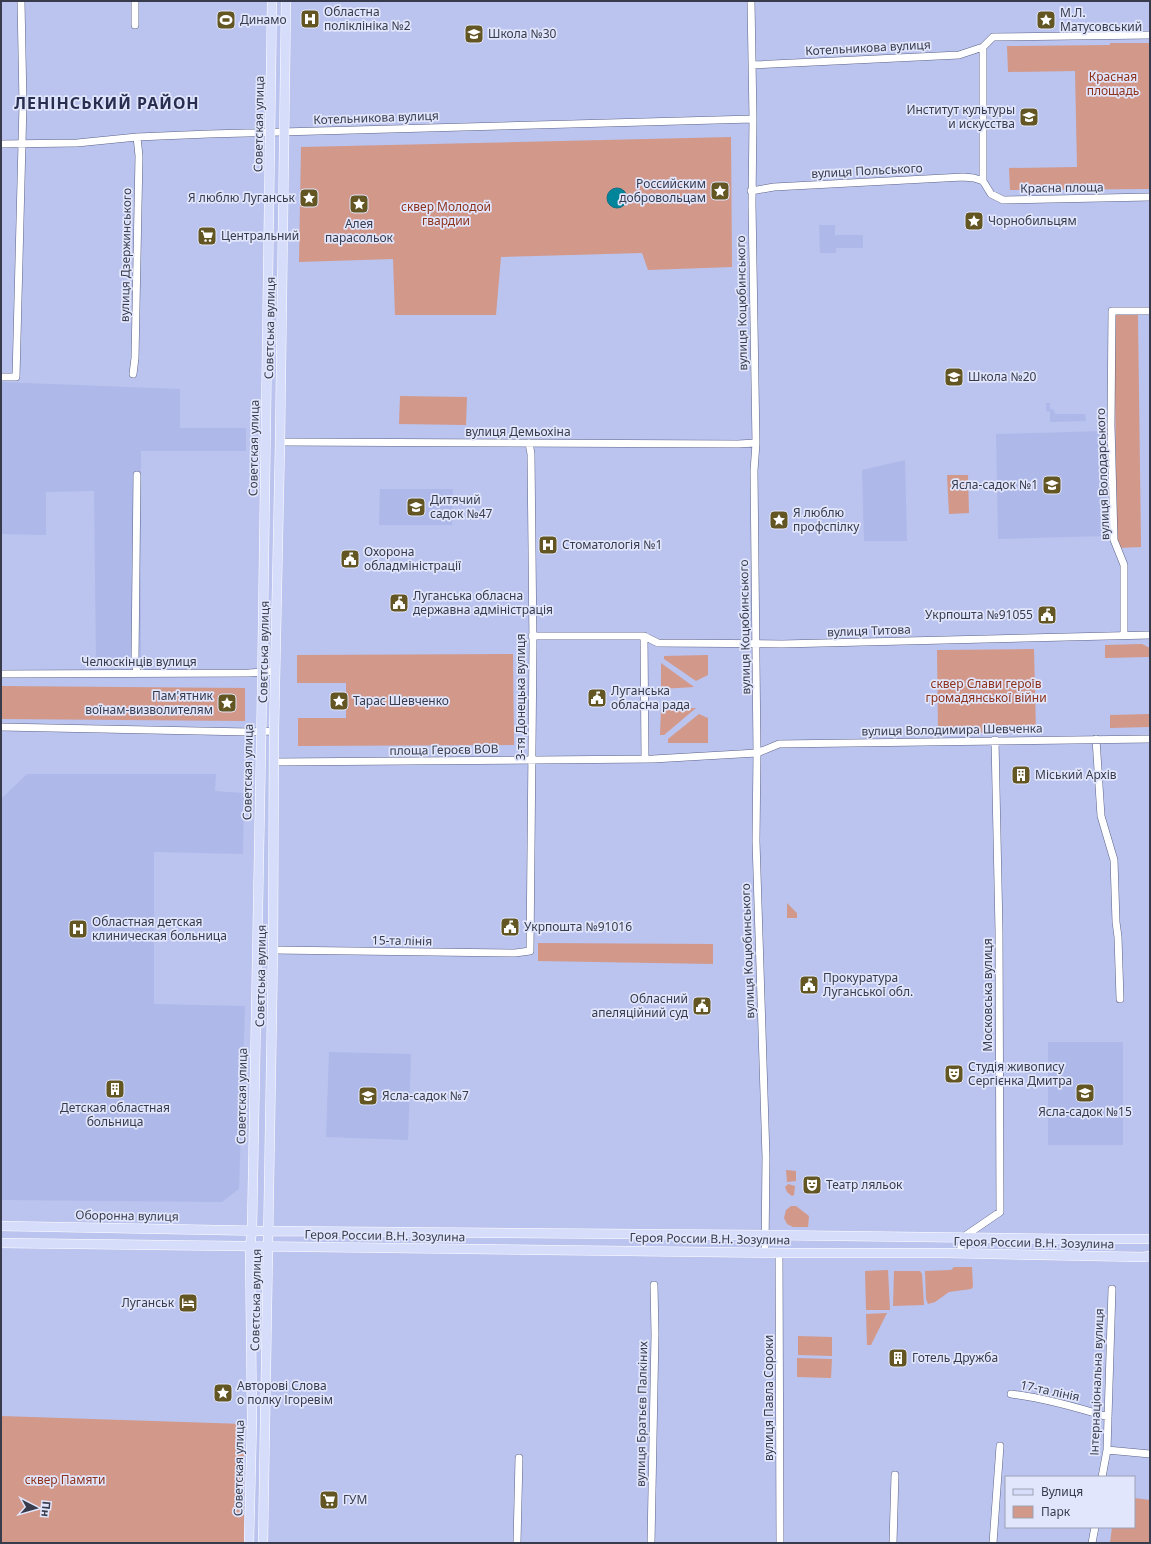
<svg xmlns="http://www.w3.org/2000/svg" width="1151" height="1544" font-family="'Noto Sans',sans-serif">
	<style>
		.built { fill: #aeb9e9 }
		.green { fill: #d2988a }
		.water { fill: #00859b; stroke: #106f83 }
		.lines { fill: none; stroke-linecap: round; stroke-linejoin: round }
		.minor-casing { stroke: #5c6388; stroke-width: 8 }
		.major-casing { stroke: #fff; stroke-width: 10 }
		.minor { stroke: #fff; stroke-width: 7 }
		.major { stroke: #d6ddfa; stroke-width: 9 }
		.labels { text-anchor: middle; stroke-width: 3.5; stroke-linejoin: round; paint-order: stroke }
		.poi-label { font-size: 12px; fill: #373b4c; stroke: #e1e6fc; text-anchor: start }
		.street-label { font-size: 12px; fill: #373b4c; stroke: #e1e6fc }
		.park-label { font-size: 12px; fill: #8d311a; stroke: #e1e6fc }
		.district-label { font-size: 16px; font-weight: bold; letter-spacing: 1px; fill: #292f50; stroke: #e1e6fc }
	</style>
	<rect width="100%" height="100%" fill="#bbc4ee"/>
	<!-- built -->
	<path class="built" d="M819,225H835V235H863V248H836V253H820Z
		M1,382L180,389V428H246V451H141V662L96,663L94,491L46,492V535L1,534Z
		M1046,403H1050V409L1054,410L1055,414H1085L1086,421L1050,422V412L1046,411Z
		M1105,431L1107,536L998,539L996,434Z
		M905,460L907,541H864L862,470Z
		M380,489H453L452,525H379Z
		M27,774H216L215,791L244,793L243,854L154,852V1004L245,1006L239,1189L222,1202L1,1200V799Z
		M1048,1042H1123V1145H1048Z
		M329,1052L411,1054L408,1140L326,1137Z"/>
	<!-- green -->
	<path class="green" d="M1110,43H1150V189L1010,190L1009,168L1077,167L1075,71L1008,72L1007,46L1110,45Z
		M731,137L732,267L648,270L642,253L501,257L496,315H395L393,259L299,262L301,147Z
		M1114,313L1138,314L1141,547L1117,548Z
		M400,396L467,397L466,425L399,424Z
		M968,475L969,513L949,514L947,475Z
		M1142,644L1150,648V657L1105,658V645Z
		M1034,649L1036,732L938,733L937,650Z
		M513,654L514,745L298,746V718H346V683H297V655Z
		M708,655V675L696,681L664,659V656Z
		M661,663L694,687L661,689Z
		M1,686L245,688V721L1,719Z
		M696,708L664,735H660L661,709Z
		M699,714L708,718V743H668V739Z
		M1150,714V727L1110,728V715Z
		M787,903L797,913V918H787Z
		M538,943L713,944V964L538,961Z
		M786,1170L796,1171V1181L787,1182Z
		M788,1184L795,1186L794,1195L792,1196L787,1192L785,1187Z
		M791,1206H796L809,1216L808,1227H793L787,1224L784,1218L786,1210Z
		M954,1267H972L973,1287L971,1289L949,1292L935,1302L928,1304L926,1299L925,1271L951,1270Z
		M888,1270L890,1310H866L865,1271Z
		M894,1271H920L922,1274L924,1305L893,1306Z
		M887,1313L871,1345H867L866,1314Z
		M798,1336L832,1337V1356L798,1355Z
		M797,1358L832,1359L831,1378L797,1377Z
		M1,1416L244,1424V1543H1Z
		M1134,1498L1150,1500V1543H1110L1112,1527H1134Z"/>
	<!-- water -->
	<path class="water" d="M607 198a10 10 0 1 1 20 0a10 10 0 1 1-20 0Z"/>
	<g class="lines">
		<!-- minor casing -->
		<g class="minor-casing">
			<path id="minor" d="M751,1L753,119L752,204L756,443L754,471L757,753L756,841L766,1157L765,1252
				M135,25V1
				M983,47V181
				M752,65L959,55L983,47L993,37L1150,35
				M1,144L77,143L137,137L209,134L753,119
				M983,181L991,194L1003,200L1150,197
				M751,191L774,187L963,177L974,178L983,181
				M133,374L135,358L139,156L137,137
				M1,377H16L23,104L21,1
				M280,442L738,444L756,443
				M137,475L135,660L137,673
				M1124,635V565L1114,540L1111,425L1112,311H1150
				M532,636H644L658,643L782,644L1150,635
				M644,636L645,759
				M1,674L249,673L276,671
				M1,727L249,732L274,731
				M1096,739L1101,816L1114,860L1116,922L1118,937L1120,999
				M275,762L653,759L757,753L779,744L1150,739
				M273,950L515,953L530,951L533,645L531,454L529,443
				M779,1253L780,1543
				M960,1253L962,1238L1000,1212L999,931L995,740
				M1011,1394C1044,1398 1076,1407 1108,1417
				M1107,1450L1150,1454
				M1102,1477L1107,1450L1112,1289
				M517,1543L519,1458
				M651,1543L655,1334L654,1285
				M893,1543L895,1475
				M993,1543L1000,1446
				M1092,1543L1095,1527"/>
		</g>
		<!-- major casing -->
		<g class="major-casing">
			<path id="major" d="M1,1226L269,1231L766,1235L1065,1239H1150
				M1,1243L788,1253H947L1143,1257L1150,1256
				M249,1543L252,1419L250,1246L252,1230L262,692L272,1
				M263,1543L273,950L274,731L280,442L286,1"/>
		</g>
		<!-- minor -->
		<use href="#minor" class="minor"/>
		<!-- major -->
		<use href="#major" class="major"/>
	</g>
	<!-- icons -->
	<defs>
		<g id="hospital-square" transform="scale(1)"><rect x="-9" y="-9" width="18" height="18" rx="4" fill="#635623" stroke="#e1e6fc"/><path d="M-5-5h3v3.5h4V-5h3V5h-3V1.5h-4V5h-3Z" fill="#fff"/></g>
		<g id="stadium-square" transform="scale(1)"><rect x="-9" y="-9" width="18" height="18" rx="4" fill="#635623" stroke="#e1e6fc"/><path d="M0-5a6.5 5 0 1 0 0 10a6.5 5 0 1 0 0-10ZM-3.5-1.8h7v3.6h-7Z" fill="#fff"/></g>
		<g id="sight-square" transform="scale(1)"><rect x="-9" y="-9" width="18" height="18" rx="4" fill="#635623" stroke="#e1e6fc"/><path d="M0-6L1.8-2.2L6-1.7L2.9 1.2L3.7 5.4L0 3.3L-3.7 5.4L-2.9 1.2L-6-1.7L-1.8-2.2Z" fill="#fff"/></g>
		<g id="school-square" transform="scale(1)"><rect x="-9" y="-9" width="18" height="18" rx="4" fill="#635623" stroke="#e1e6fc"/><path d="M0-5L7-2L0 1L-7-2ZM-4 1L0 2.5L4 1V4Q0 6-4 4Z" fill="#fff"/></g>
		<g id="university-square" transform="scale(1)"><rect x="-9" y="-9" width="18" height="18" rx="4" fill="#635623" stroke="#e1e6fc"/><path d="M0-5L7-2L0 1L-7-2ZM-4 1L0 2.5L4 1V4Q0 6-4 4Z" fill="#fff"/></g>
		<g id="supermarket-square" transform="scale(1)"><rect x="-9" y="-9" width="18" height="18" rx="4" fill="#635623" stroke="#e1e6fc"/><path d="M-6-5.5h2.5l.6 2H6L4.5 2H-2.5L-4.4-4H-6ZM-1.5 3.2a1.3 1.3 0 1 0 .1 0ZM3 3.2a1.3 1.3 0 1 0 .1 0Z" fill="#fff"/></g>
		<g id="civic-square" transform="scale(1)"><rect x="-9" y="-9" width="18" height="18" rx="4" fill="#635623" stroke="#e1e6fc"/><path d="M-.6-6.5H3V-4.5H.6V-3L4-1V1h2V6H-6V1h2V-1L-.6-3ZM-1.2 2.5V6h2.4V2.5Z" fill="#fff"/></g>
		<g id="building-square" transform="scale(1)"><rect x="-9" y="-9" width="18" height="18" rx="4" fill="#635623" stroke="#e1e6fc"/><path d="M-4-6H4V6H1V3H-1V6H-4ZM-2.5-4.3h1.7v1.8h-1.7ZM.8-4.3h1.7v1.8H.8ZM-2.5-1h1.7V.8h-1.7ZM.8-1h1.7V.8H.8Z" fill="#fff"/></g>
		<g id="theatre-square" transform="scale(1)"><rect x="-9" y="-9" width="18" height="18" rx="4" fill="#635623" stroke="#e1e6fc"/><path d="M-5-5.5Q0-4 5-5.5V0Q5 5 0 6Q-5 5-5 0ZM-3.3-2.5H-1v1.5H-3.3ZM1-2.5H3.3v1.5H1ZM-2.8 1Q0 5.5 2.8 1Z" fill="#fff"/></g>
		<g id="hotel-square" transform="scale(1)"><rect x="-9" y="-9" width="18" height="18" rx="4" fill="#635623" stroke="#e1e6fc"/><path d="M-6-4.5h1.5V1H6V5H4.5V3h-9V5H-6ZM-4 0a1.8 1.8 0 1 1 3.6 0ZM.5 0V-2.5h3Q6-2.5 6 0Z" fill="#fff"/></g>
	</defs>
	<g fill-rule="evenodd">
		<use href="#hospital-square" x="310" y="19"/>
		<use href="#stadium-square" x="226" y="20"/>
		<use href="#sight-square" x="1046" y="20"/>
		<use href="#school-square" x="474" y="34"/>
		<use href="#university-square" x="1029" y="117"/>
		<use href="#sight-square" x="720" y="191"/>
		<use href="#sight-square" x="309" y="198"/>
		<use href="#sight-square" x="359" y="204"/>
		<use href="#sight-square" x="974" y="221"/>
		<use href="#supermarket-square" x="207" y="236"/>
		<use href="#school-square" x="954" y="377"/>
		<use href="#school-square" x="1052" y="485"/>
		<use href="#school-square" x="416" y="507"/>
		<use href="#sight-square" x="779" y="520"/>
		<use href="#hospital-square" x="548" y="545"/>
		<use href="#civic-square" x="350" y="559"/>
		<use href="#civic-square" x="399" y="603"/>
		<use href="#civic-square" x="1047" y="615"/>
		<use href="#civic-square" x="597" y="698"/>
		<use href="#sight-square" x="339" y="701"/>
		<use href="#sight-square" x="227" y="703"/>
		<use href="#building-square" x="1021" y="775"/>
		<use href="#civic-square" x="510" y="927"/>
		<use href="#hospital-square" x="78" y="929"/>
		<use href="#civic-square" x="809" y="985"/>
		<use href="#civic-square" x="702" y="1006"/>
		<use href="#theatre-square" x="954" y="1074"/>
		<use href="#building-square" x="115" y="1089"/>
		<use href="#school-square" x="1085" y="1093"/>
		<use href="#school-square" x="368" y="1096"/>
		<use href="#theatre-square" x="812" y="1185"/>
		<use href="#hotel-square" x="188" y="1303"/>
		<use href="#building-square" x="898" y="1358"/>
		<use href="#sight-square" x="223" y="1393"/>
		<use href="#supermarket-square" x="329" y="1500"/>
	</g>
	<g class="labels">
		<!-- poi labels -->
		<g class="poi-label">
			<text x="324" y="16">Областна<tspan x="324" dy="14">поліклініка №2</tspan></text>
			<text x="1060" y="17">М.Л.<tspan x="1060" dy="14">Матусовський</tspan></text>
			<text x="240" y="24">Динамо</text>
			<text x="488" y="38">Школа №30</text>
			<text x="1015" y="114" text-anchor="end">Институт культуры<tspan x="1015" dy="14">и искусства</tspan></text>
			<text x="706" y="188" text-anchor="end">Pоссийским<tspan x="706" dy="14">добровольцам</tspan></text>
			<text x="295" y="202" text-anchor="end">Я люблю Луганськ</text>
			<text x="988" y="225">Чорнобильцям</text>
			<text x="359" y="228" text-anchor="middle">Алея<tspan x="359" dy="14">парасольок</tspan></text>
			<text x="221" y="240">Центральний</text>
			<text x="968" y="381">Школа №20</text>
			<text x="1038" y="489" text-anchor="end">Ясла-садок №1</text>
			<text x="430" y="504">Дитячий<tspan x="430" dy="14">садок №47</tspan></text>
			<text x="793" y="517">Я люблю<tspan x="793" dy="14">профспілку</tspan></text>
			<text x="562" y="549">Стоматологія №1</text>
			<text x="364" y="556">Охорона<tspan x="364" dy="14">обладміністрації</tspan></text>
			<text x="413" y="600">Луганська обласна<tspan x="413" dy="14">державна адміністрація</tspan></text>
			<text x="1033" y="619" text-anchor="end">Укрпошта №91055</text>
			<text x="611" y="695">Луганська<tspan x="611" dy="14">обласна рада</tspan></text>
			<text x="213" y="700" text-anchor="end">Пам'ятник<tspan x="213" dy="14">воїнам-визволителям</tspan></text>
			<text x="353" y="705">Тарас Шевченко</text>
			<text x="1035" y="779">Міський Архів</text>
			<text x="92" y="926">Областная детская<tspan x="92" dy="14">клиническая больница</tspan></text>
			<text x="524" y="931">Укрпошта №91016</text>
			<text x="823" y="982">Прокуратура<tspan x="823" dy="14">Луганської обл.</tspan></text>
			<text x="688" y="1003" text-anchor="end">Обласний<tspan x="688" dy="14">апеляційний суд</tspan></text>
			<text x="968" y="1071">Студія живопису<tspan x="968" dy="14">Сергієнка Дмитра</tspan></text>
			<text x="382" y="1100">Ясла-садок №7</text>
			<text x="115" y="1112" text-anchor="middle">Детская областная<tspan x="115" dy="14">больница</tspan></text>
			<text x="1085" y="1116" text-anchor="middle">Ясла-садок №15</text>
			<text x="826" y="1189">Театр ляльок</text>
			<text x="174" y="1307" text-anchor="end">Луганськ</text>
			<text x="912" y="1362">Готель Дружба</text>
			<text x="237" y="1390">Авторові Слова<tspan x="237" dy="14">о полку Ігоревім</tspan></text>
			<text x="343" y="1504">ГУМ</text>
		</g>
		<!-- street labels -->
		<g class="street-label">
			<text transform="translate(868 48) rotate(-3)" y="4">Котельникова вулиця</text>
			<text transform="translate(376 118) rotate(-2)" y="4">Котельникова вулиця</text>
			<text transform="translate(259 124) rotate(-89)" y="4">Советская улица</text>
			<text transform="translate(867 171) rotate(-3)" y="4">вулиця Польського</text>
			<text transform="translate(1062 188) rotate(-1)" y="4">Красна площа</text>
			<text transform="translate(126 255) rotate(-89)" y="4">вулиця Дзержинського</text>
			<text transform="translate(742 303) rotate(-91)" y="4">вулиця Коцюбинського</text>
			<text transform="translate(270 328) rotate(-89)" y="4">Совєтська вулиця</text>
			<text x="518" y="436">вулиця Демьохіна</text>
			<text transform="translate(254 448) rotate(-89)" y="4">Советская улица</text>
			<text transform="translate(1103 474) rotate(-92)" y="4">вулиця Володарського</text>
			<text transform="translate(745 627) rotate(-91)" y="4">вулиця Коцюбинського</text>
			<text transform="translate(869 631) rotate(-2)" y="4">вулиця Титова</text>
			<text transform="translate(264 652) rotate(-89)" y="4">Совєтська вулиця</text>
			<text x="139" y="666">Челюскінців вулиця</text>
			<text transform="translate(521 697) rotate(-90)" y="4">3-тя Донецька вулиця</text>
			<text transform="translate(952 730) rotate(-1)" y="4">вулиця Володимира Шевченка</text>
			<text transform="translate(444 750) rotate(-1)" y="4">площа Героєв ВОВ</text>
			<text transform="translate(248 772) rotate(-89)" y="4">Советская улица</text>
			<text transform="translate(402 941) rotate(1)" y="4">15-та лінія</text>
			<text transform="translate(748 951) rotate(-92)" y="4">вулиця Коцюбинського</text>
			<text transform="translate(261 976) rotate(-89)" y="4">Совєтська вулиця</text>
			<text transform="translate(988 995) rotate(-90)" y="4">Московська вулиця</text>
			<text transform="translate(242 1096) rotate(-89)" y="4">Советская улица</text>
			<text transform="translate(127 1216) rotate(1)" y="4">Оборонна вулиця</text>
			<text transform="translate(385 1236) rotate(1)" y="4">Героя России В.Н. Зозулина</text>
			<text transform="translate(710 1239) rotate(1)" y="4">Героя России В.Н. Зозулина</text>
			<text transform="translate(1034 1243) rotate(1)" y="4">Героя России В.Н. Зозулина</text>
			<text transform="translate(256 1300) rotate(-89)" y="4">Совєтська вулиця</text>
			<text transform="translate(1097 1382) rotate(-88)" y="4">Інтернаціональна вулиця</text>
			<text transform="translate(1050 1391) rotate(12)" y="4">17-та лінія</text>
			<text transform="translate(769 1398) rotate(-90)" y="4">вулиця Павла Сороки</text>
			<text transform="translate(642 1414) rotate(-89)" y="4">вулиця Братьєв Палкіних</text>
			<text transform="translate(239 1468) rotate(-89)" y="4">Советская улица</text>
		</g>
		<!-- park labels -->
		<g class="park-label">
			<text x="1113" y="81">Красная<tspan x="1113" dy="14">площадь</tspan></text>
			<text x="446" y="211">сквер Молодой<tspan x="446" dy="14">гвардии</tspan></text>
			<text x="986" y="688">сквер Слави героїв<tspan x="986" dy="14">громадянської війни</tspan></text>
			<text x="65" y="1484">сквер Памяти</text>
		</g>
		<!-- district labels -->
		<g class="district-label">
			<text x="107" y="109">ЛЕНІНСЬКИЙ РАЙОН</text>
		</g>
	</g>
	<!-- border -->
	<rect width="1151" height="1544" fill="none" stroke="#373b4c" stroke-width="4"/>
	<!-- legend -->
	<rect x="1005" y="1476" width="130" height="52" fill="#e1e6fc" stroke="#9da2b6"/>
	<rect x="1013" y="1489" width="20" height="6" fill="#d6ddfa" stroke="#9da2b6"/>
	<text x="1041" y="1496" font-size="12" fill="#373b4c">Вулиця</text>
	<rect x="1013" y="1506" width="20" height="12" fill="#d2988a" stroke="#9da2b6"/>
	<text x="1041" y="1516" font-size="12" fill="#373b4c">Парк</text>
	<!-- north arrow -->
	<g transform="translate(36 1508) rotate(96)" stroke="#e1e6fc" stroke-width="3" paint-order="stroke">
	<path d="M0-3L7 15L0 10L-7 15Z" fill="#373b4c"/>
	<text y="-6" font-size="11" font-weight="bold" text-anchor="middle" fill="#373b4c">Пн</text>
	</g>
</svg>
